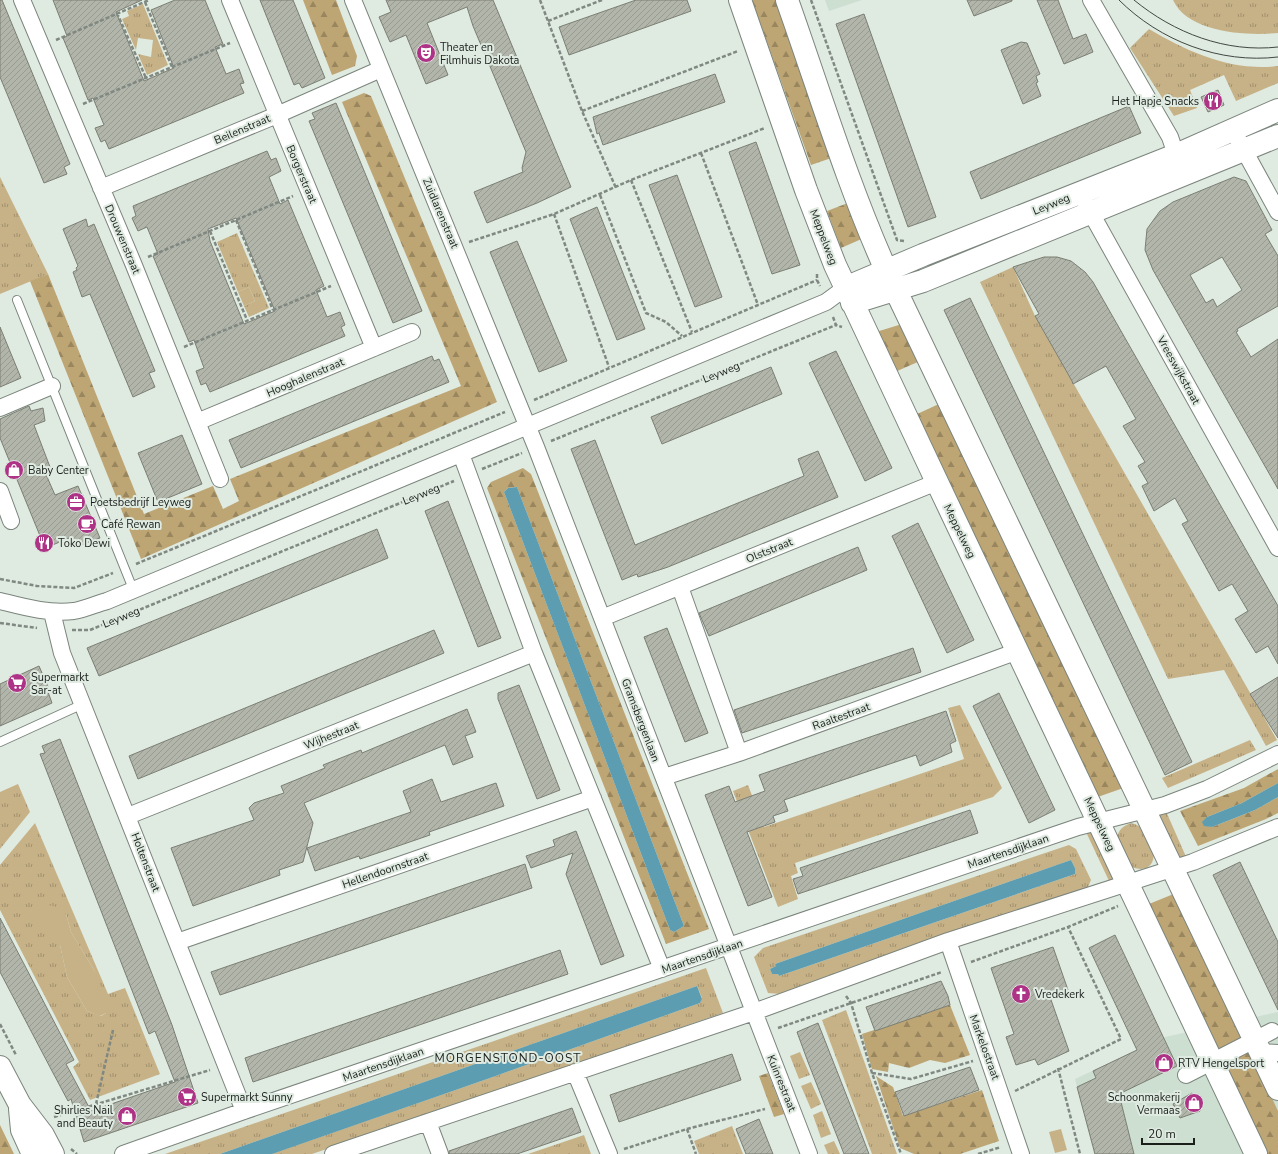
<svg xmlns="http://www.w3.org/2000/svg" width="1278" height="1154" font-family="'Nunito Sans',sans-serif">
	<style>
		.built { fill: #cddfd1 }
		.grass { fill: url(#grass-tufts); fill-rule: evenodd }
		.forest { fill: url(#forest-firs); fill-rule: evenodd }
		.park { fill: #c7b287 }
		.water { fill: #5c9db1 }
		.building { fill: url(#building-hatch); stroke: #7b7e73; fill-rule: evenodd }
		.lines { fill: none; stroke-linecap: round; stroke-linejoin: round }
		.lane-casing { stroke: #7b857d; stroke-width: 10 }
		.street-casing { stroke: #7b857d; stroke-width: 18 }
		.secondary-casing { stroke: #7b857d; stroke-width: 24 }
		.path { stroke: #808882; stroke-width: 2.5; stroke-dasharray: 4 2; stroke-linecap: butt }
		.lane { stroke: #fff; stroke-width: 8 }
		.street { stroke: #fff; stroke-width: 16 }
		.secondary { stroke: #fff; stroke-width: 22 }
		.tram { stroke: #414742; stroke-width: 1 }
		.labels { text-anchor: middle; stroke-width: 4; stroke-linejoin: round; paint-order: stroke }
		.poi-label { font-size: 11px; fill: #1b1f1c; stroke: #dfeae1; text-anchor: start }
		.street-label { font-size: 11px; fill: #1b1f1c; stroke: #dfeae1 }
		.neighbourhood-label { font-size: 12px; letter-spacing: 1px; fill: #1b1f1c; stroke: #dfeae1 }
	</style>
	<defs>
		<pattern id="grass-tufts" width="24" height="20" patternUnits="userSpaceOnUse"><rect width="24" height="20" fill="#c7b287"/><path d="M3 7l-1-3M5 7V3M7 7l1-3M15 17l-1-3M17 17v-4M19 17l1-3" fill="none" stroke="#a1906e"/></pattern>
		<pattern id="forest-firs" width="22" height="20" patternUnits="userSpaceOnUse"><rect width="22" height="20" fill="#bda574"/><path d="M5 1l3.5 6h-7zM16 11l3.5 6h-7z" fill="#99865e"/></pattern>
		<pattern id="building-hatch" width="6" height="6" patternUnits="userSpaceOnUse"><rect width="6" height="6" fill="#b2b5a9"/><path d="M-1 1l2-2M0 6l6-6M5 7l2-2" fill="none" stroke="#989b91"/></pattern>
	</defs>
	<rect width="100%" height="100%" fill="#dfeae1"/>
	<!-- built -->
	<path class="built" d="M825,0H862L829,11Z
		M1278,1012V1154H1094L1075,1079L1165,1037Z"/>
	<!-- grass -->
	<path class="grass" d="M1173,0H1278V33C1247,36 1188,33 1173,0Z
		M143,4L168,65L147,75L138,54L151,57L153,40L138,38L136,50L122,19L129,16L127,11Z
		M1149,29C1188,52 1232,72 1278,66V83L1236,101L1224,75L1190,90L1197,108L1174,116L1130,48Z
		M0,177L48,274L0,294Z
		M237,233L269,308L249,317L244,306L255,301L249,287L238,292L217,242Z
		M1013,267L1035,316L1277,740L1266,746L1224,670L1168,679L980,282Z
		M960,705L1002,788L993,797L795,863L798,873L791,876L798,899L778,907L733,791L748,785L764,827L964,759L948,708Z
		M1250,740L1256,750L1168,788L1162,778Z
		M18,784L30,812L0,849V792Z
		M1165,809L1187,859L1180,862L1156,814Z
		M35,823L108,994L125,988L160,1074L90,1100L73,1067L79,1062L0,910V865ZM66,914L71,932L94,970L106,1013L101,1016L87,1011L67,977L60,945Z
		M1131,823C1157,828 1166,882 1129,866C1121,849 1107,832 1131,823Z
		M1092,830L1117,877L1110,883L1086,832Z
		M1069,845L1076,849L1091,880L1088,887L781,994L768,993L754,957L763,948ZM1071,860L1075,868V874L779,976L778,974H772L770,969L776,966L775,964Z
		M706,968L723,1013L312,1154H271L490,1078L700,1003L702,998L697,986L220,1154H165Z
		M846,1010L897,1154H872L822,1020Z
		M800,1052L810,1075L799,1079L790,1056Z
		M811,1082L821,1104L811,1109L801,1086Z
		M822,1111L831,1134L821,1138L813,1115Z
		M732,1126L743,1154H699L694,1141Z
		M584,1135L591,1154H528Z
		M834,1141L840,1154H828L824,1145Z"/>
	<!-- forest -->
	<path class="forest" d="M303,0H336L357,56L355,66L332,75Z
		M752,0H782L837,156L811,165Z
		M364,93L371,96L497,402L141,559L30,281L48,274L144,514L213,486L223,509L239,501L230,479L461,386L342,102Z
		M853,201L866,237L841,248L827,211Z
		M902,324L920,361L895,372L876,332Z
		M941,403L1129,786L1092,799L915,415Z
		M523,468L531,474L709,929L666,944L487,488L491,482ZM517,487L684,926L674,932L670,930L504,492L508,488Z
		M1278,769V783L1242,803L1207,817L1208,826L1212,827L1255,810L1278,797V813L1266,819L1198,846L1180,811L1244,788Z
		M1176,893L1278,1111V1154H1266L1149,904Z
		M950,1005L970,1055L945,1063L930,1060L909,1068L889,1063L888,1072L872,1069L862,1034Z
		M768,1073L784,1114L774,1117L759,1076Z
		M876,1076L893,1087L903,1116L982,1090L999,1141L960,1154H914L900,1148Z
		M0,1125L14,1154H0Z"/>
	<!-- park -->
	<path class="park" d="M249,287L255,301L244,306L238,292Z
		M44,904L57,907L66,914L71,932L94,970L108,1003L106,1013L100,1016L87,1011L67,977L60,945L42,930L33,916L36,908Z
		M1061,1129L1067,1150L1055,1153L1049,1132Z"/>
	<!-- water -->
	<path class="water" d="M517,487L684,926L674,932L670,930L504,492L508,488Z
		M1278,783V797L1255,810L1212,827L1204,826L1202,822L1207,817L1242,803Z
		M1071,860L1075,868V874L779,976L778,974H772L770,969L776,966L775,964Z
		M697,986L702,999L700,1003L490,1078L272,1154H220Z"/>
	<!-- building -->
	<path class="building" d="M0,0H2L70,164L64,167L67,174L44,183L0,77Z
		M53,0H142L116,12L144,81L174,68L151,10L175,0H205L223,44L215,47L226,74L239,69L244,83L240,84L244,93L109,149L105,140L101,142L95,128L104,125L93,98L88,100L73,62L63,38L67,36Z
		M260,0H293L325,78L302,88L299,83L294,85Z
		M386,0H493L571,187L537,203L487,223L474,192L523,172L522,168L526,152L473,26L467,7L427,23L448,75L426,84L406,35L390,42L379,17L391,12Z
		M636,0H687L691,11L569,55L559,27Z
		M967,0H1012V1L974,16Z
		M1037,0H1058L1073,39L1086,34L1093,52L1064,64Z
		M864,14L936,217L908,227L836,24Z
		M1021,42L1027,43L1040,74L1036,76L1038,82L1036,83L1041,96L1023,104L1001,50Z
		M715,74L725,102L603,145L599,133L597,134L593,117Z
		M1218,90L1224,105L1208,112L1201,97Z
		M336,103L422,311L393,323L309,121L315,119L312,113Z
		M1129,106L1141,133L981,199L970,172Z
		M756,142L800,265L772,274L729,152Z
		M267,151L271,160L276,158L281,171L269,177L280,204L288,200L324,286L316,290L327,317L340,312L345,325L341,327L345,336L210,392L206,383L201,385L196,371L204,368L194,340L189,342L184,330L153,256L158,254L147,227L138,231L132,218L136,216L133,206ZM236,218L275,311L244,324L210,241L208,229Z
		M677,175L722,297L695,307L649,185Z
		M1234,177L1246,181L1272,230L1265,234L1278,256V306L1237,329L1238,331L1236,332L1251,357L1278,339V489L1153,270L1145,250L1147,229L1160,211L1173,202ZM1222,257L1242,290L1217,307L1213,299L1206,303L1190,275Z
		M597,207L645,329L617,340L570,219Z
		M86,219L88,227L94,224L155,371L149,373L155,387L133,397L90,294L82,297L73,272L77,270L76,268L78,266L63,229Z
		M517,241L567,361L539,372L490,252Z
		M1044,257H1057L1071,261L1085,272L1093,282L1278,606V664L1268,646L1256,653L1235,619L1248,611L1232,584L1219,591L1182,524L1188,521L1175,498L1154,511L1142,486L1148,483L1138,466L1145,462L1123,426L1136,419L1106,366L1073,384L1072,381L1035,316L1039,314L1013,267Z
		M970,298L1192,762L1165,775L944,310Z
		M0,327L21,378L0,387Z
		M836,351L892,468L865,481L809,363Z
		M432,356L434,361L439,359L449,382L241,468L229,440Z
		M771,367L782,394L662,444L651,417Z
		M29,406L31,411L43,408L45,421L34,425L50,467L44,470L55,495L78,486L100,538L76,547L72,537L45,548L0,438V419Z
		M182,435L202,484L158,502L138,453Z
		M595,440L635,545L804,476L798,459L818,451L838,497L668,567L638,577L637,574L622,580L571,449Z
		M448,501L501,638L478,647L425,511Z
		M918,523L974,640L947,653L892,536Z
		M377,529L388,558L99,676L87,648Z
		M858,547L867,570L709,636L699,613Z
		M667,628L708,733L685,742L644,637Z
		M434,630L444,653L138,779L129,756Z
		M913,648L921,672L742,733L734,710Z
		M39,666L50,691L48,692L52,703L0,726V684Z
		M1278,677V738L1250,694Z
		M519,685L560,790L537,799L498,699V693Z
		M999,693L1055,810L1029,823L973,706Z
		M467,709L476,732L465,736L473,757L453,765L445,745L304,803L313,823L303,862L279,870L280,875L193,906L171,848L254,820L249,808L254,803L284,793L281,786L325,768L323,765L361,750L362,753Z
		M946,711L956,741L950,744L952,752L920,766L916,755L784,800L788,811L773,816L775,822L747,832L772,897L748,906L705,795L729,786L735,802L765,791L759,775Z
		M60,739L172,1025L198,1103L84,1142L71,1099L68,1101L52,1071L0,972V918L74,1060L66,1064L91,1111L175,1082L155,1031L149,1034L40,754L45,753L42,746Z
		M432,779L441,802L496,783L504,806L429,832L430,835L398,846L360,859L359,856L315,871L307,848L411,812L403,791Z
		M970,810L978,833L798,894L793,879L803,876L800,868Z
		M576,831L624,956L601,965L566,874L573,853L531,868L526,856L555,846L553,840Z
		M1240,862L1278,942V1010L1213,875Z
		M525,864L532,888L220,995L211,972Z
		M1115,935L1177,1066L1119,1094L1134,1154H1095L1077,1087L1096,1078L1093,1071L1137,1050L1089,948Z
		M1053,947L1068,990L1050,997L1069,1051L1038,1065L1035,1059L1016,1065L1006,1037L1014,1034L991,968Z
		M560,950L568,974L253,1082L245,1058Z
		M941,981L948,996L950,1005L875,1031L866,1007Z
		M818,1023L853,1112L869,1154H844L808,1062L797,1032Z
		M732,1054L741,1080L619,1122L610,1095Z
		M970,1067L979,1090L904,1116L895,1092Z
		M1192,1093L1200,1111L1180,1118L1173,1104Z
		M572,1108L581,1132L517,1154H449V1151Z
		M759,1119L773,1154H746L736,1129Z"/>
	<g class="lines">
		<!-- lane casing -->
		<g class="lane-casing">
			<path id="lane" d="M17,300L133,589
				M0,742L83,704"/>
		</g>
		<!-- street casing -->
		<g class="street-casing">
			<path id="street" d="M22,0L133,263L220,479
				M230,0L374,348
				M353,0L536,447L809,1154
				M1091,0L1170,137L1179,164
				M1233,130L1278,212
				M101,188L277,115L381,69
				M1086,204L1278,548
				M0,408L52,386
				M197,422L412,332
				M461,454L534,653L662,969
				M0,491L11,521
				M680,587L739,753
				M0,601C24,607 48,614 74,611C85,609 96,604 107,601L826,302L845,288
				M52,612L62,653L244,1111
				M602,618L937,482
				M664,777L739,753L1018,651
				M128,816L534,653
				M948,941L1021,1154
				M177,942L593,798
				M1260,1052L1278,1053
				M575,1072L609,1154
				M1186,1075L1272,1031
				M428,1122L440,1154
				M123,1154L244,1111L1078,827L1165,805L1207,789L1278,754
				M333,1154L754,1012L948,941L1193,862L1278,827"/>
		</g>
		<!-- secondary casing -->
		<g class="secondary-casing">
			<path id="secondary" d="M740,0L806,190L835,265L937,482L1256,1154
				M787,0C819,90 847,183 886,270L1278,1089
				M845,288L923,255L1176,155L1278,110
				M852,303L923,281L1278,136
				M0,1067L20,1105L43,1135L53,1154
				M20,1109L22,1130L33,1154"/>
		</g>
		<!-- path -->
		<path class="path" d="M540,0L582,111L616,188
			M811,0L897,240L904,241
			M145,2L172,67
			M117,13L146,78
			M548,21L602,0
			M56,40L149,0
			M83,104L230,43
			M582,111L738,51
			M701,153L758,305
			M631,180L692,332
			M600,195L646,313L666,322L682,336
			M554,214L609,367
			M236,220L273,310
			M210,231L247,320
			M469,242L554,214L631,180L765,128
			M148,257L293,196
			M817,274V280L820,286
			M833,317L836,325L842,327
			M184,347L331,286
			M534,400L817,280
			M551,441L836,325
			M482,469L522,453
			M136,564L505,412
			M0,579L37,586L74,588L113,573
			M0,623L37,628
			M72,630H90L454,481
			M971,962L1068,927L1118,906
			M846,996L851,1003L872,1073L901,1154
			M0,1024L16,1055
			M778,1028L942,972
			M1058,1068L1080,1154
			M872,1073L911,1079L973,1061
			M1015,1091L1121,1039L1068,927
			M96,1104L113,1030
			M54,1117L210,1070
			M687,1129L696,1154
			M71,1149L77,1154
			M624,1149L687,1129L765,1109
			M978,1154L1001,1147"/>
		<!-- lane -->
		<use href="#lane" class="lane"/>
		<!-- street -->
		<use href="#street" class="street"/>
		<!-- secondary -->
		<use href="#secondary" class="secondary"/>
		<!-- tram -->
		<path class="tram" d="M1119,0C1160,41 1220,64 1278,57
			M1134,0C1174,33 1226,53 1278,47"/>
	</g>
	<!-- icons -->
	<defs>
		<g id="theatre-disc" transform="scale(1)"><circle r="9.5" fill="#ae3386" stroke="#dfeae1"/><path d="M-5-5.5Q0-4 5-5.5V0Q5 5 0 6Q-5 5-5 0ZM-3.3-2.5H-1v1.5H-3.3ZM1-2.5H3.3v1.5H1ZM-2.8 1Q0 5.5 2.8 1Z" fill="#fff"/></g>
		<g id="restaurant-disc" transform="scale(1)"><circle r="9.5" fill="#ae3386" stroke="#dfeae1"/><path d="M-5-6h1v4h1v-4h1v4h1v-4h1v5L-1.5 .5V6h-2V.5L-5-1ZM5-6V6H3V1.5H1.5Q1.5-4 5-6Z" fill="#fff"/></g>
		<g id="shop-disc" transform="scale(1)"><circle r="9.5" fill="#ae3386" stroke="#dfeae1"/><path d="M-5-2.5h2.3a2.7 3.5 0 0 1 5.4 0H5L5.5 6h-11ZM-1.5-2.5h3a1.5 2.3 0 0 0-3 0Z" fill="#fff"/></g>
		<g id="office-disc" transform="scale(1)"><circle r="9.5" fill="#ae3386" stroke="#dfeae1"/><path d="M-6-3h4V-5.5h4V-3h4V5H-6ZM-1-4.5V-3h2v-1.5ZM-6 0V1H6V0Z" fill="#fff"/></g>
		<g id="cafe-disc" transform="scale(1)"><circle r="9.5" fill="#ae3386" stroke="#dfeae1"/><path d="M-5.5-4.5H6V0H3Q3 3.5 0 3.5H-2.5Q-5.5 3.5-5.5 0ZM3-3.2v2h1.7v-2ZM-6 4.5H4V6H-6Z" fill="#fff"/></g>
		<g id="supermarket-disc" transform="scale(1)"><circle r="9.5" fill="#ae3386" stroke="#dfeae1"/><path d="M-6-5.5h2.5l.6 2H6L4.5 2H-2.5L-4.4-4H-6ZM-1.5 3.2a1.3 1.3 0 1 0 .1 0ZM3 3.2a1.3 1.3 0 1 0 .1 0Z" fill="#fff"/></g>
		<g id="church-disc" transform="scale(1)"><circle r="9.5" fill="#ae3386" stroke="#dfeae1"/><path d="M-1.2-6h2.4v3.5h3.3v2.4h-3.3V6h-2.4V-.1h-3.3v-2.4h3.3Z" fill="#fff"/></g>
	</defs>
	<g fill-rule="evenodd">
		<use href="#theatre-disc" x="426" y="53"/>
		<use href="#restaurant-disc" x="1213" y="101"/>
		<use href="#shop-disc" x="14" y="470"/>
		<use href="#office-disc" x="76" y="502"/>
		<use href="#cafe-disc" x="87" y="524"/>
		<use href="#restaurant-disc" x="44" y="543"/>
		<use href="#supermarket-disc" x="17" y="683"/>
		<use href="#church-disc" x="1021" y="994"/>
		<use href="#shop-disc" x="1164" y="1063"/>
		<use href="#supermarket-disc" x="187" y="1097"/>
		<use href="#shop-disc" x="1194" y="1103"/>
		<use href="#shop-disc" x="127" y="1116"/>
	</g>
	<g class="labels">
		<!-- poi labels -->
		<g class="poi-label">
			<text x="440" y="51">Theater en<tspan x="440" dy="13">Filmhuis Dakota</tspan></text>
			<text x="1199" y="105" text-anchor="end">Het Hapje Snacks</text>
			<text x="28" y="474">Baby Center</text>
			<text x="90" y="506">Poetsbedrijf Leyweg</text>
			<text x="101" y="528">Café Rewan</text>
			<text x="58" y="547">Toko Dewi</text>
			<text x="31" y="681">Supermarkt<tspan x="31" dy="13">Sar-at</tspan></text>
			<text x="1035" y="998">Vredekerk</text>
			<text x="1178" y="1067">RTV Hengelsport</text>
			<text x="201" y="1101">Supermarkt Sunny</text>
			<text x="1180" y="1101" text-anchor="end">Schoonmakerij<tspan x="1180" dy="13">Vermaas</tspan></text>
			<text x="113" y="1114" text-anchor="end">Shirlies Nail<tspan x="113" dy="13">and Beauty</tspan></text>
		</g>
		<!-- street labels -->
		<g class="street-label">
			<text transform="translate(242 129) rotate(-23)" y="4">Beilenstraat</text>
			<text transform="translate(302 174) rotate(67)" y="4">Borgerstraat</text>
			<text transform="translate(1051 204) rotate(-22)" y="4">Leyweg</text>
			<text transform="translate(441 213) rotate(67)" y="4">Zuidlarenstraat</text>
			<text transform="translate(824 237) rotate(69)" y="4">Meppelweg</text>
			<text transform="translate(123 239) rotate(67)" y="4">Drouwenstraat</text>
			<text transform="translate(1179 370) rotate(61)" y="4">Vreeswijkstraat</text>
			<text transform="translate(721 372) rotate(-22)" y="4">Leyweg</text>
			<text transform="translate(305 377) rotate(-23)" y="4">Hooghalenstraat</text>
			<text transform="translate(421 494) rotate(-22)" y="4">Leyweg</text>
			<text transform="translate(960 531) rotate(64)" y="4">Meppelweg</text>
			<text transform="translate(769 550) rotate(-22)" y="4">Olststraat</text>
			<text transform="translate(121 617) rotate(-22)" y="4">Leyweg</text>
			<text transform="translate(841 716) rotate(-20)" y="4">Raaltestraat</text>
			<text transform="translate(641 720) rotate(69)" y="4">Gramsbergenlaan</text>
			<text transform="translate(331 735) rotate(-22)" y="4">Wijhestraat</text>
			<text transform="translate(1100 824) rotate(65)" y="4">Meppelweg</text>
			<text transform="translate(1008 851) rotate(-19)" y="4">Maartensdijklaan</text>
			<text transform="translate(146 862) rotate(69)" y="4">Holtenstraat</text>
			<text transform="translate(385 870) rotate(-19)" y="4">Hellendoornstraat</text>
			<text transform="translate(702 956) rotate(-19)" y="4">Maartensdijklaan</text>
			<text transform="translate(985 1047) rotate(70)" y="4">Markelostraat</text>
			<text transform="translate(383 1064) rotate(-19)" y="4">Maartensdijklaan</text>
			<text transform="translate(782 1083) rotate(68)" y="4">Kuinrestraat</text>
		</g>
		<!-- neighbourhood labels -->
		<g class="neighbourhood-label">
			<text x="508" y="1062">MORGENSTOND-OOST</text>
		</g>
	</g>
	<!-- scale -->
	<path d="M1142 1138v6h52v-6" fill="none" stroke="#1b1f1c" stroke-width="2"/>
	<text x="1148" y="1138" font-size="12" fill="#1b1f1c" stroke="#dfeae1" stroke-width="3" paint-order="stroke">20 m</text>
</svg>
